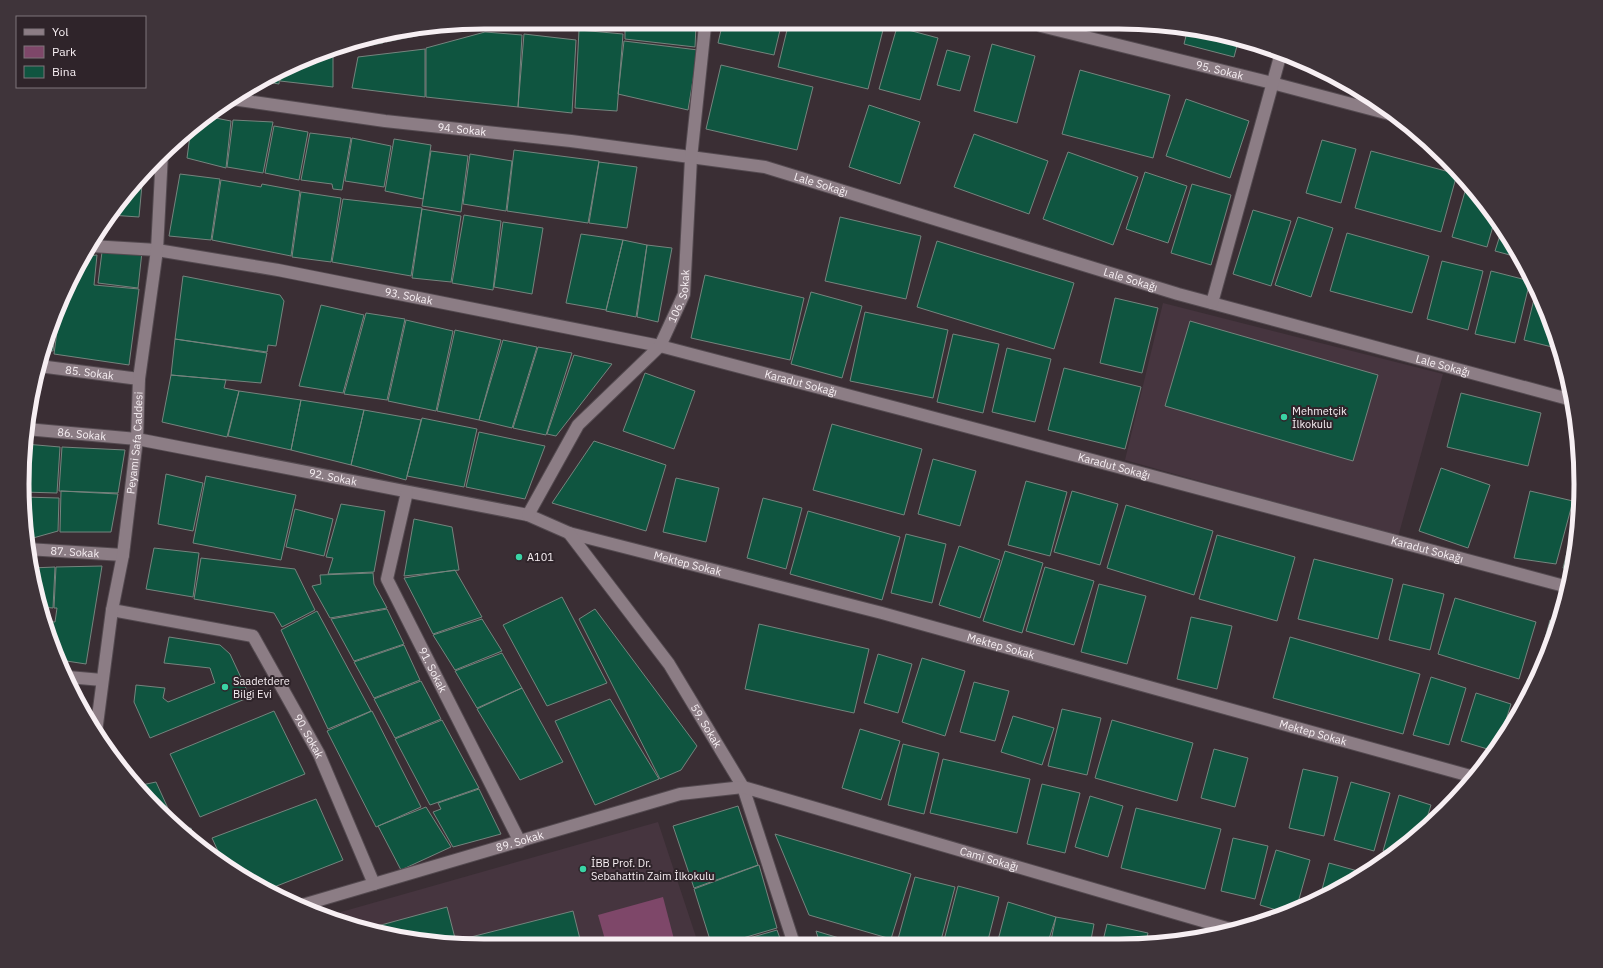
<svg xmlns="http://www.w3.org/2000/svg" width="1603" height="968" font-family="'IBM Plex Sans',sans-serif">
	<style>
		.built { fill: #46353f }
		.green { fill: #7e4769 }
		.building { fill: #0f5540; stroke: #75847e }
		.lines { fill: none; stroke-linecap: round; stroke-linejoin: round }
		.minor-casing { stroke: #544a50; stroke-width: 14 }
		.minor { stroke: #8c7d85; stroke-width: 12 }
		.poi-dot { fill: #3ad4a5; stroke: #2f242a; stroke-width: 1.5 }
		.labels { text-anchor: middle; stroke-width: 4; stroke-linejoin: round; paint-order: stroke }
		.street-label { font-size: 11px; fill: #f7eff3; stroke: #2f242a }
		.poi-label { font-size: 11px; fill: #f7eff3; stroke: #2f242a; text-anchor: start }
		.rim { fill: none; stroke: #f7eff3; stroke-width: 5 }
	</style>
	<rect width="100%" height="100%" fill="#3a2e34"/>
	<!-- built -->
	<path class="built" d="M1163,303L1443,374L1398,537L1125,460Z
		M658,822L698,943L424,942L327,916Z"/>
	<!-- green -->
	<path class="green" d="M663,897L675,943H606L598,915Z"/>
	<!-- building -->
	<path class="building" d="M423,26H441V31L386,42L387,35Z
		M625,26H696L695,47L625,39Z
		M722,26H781L774,55L718,43Z
		M788,26H884L868,89L778,67Z
		M1145,26H1180L1179,34Z
		M897,27L938,38L920,100L879,89Z
		M1188,28L1238,42L1234,57L1184,44Z
		M579,30L623,34L617,111L575,108Z
		M485,32L522,35L518,107L426,97V48Z
		M524,34L576,40L572,113L518,107Z
		M384,35L383,43L335,52L336,46Z
		M624,41L698,50L688,110L618,94Z
		M992,44L1035,56L1017,123L974,111Z
		M333,48V87L280,81L281,69Z
		M425,49V97L352,88L358,57Z
		M947,50L970,56L960,91L937,85Z
		M1300,60L1325,74L1299,66Z
		M721,65L813,87L797,150L706,129Z
		M280,70L279,84L261,81L279,70Z
		M1080,70L1170,95L1153,158L1062,134Z
		M1186,99L1249,121L1230,178L1166,156Z
		M869,105L920,122L900,184L849,167Z
		M205,116L231,121L226,168L187,158L191,128Z
		M233,120L273,122L263,173L227,167Z
		M274,126L308,132L299,180L265,173Z
		M310,133L351,138L342,190L333,189L332,184L301,180Z
		M974,134L1048,161L1029,214L954,187Z
		M352,138L391,146L384,187L345,181Z
		M394,139L431,145L423,199L385,191Z
		M1322,140L1356,149L1341,203L1306,193Z
		M514,150L599,161L588,223L507,211Z
		M431,151L468,156L461,212L422,206Z
		M1371,151L1457,174L1441,232L1355,208Z
		M1068,152L1138,177L1113,245L1043,219Z
		M470,154L512,161L506,211L463,204Z
		M599,162L637,167L627,228L589,223Z
		M1145,172L1187,186L1168,243L1126,229Z
		M143,174L139,217L110,215Z
		M180,174L220,179L211,240L169,236Z
		M221,180L261,187L262,184L300,191L291,256L212,240Z
		M1468,181L1495,219L1487,247L1452,237Z
		M1192,184L1231,195L1211,265L1171,253Z
		M301,192L341,198L331,262L292,257Z
		M343,199L422,208L411,276L332,262Z
		M422,209L461,216L451,282L412,278Z
		M1253,210L1291,221L1271,286L1233,274Z
		M464,215L501,221L493,290L452,283Z
		M840,217L921,236L906,299L825,281Z
		M1298,217L1333,228L1311,297L1275,285Z
		M503,222L543,228L532,294L494,287Z
		M1502,229L1519,253L1521,258L1495,251Z
		M1347,233L1429,256L1412,313L1330,291Z
		M581,234L623,240L606,310L566,303Z
		M623,240L647,245L636,317L606,311Z
		M937,241L1074,283L1054,349L917,307Z
		M647,245L672,248L658,322L637,317Z
		M102,252H142L138,288L98,283Z
		M97,255L94,285L139,289L129,365L54,354L60,309L86,256Z
		M1442,261L1483,271L1468,330L1427,319Z
		M1491,271L1530,281L1515,343L1475,334Z
		M705,275L804,298L790,360L691,338Z
		M183,276L280,295L284,301L276,346L268,345L267,352L175,339Z
		M1536,291L1556,335L1560,349L1524,340Z
		M811,292L862,306L842,378L791,364Z
		M1115,298L1158,308L1142,373L1100,363Z
		M321,305L364,315L343,393L299,386Z
		M865,312L948,330L933,398L850,381Z
		M366,313L405,319L387,400L344,394Z
		M57,315L53,351L43,350L46,336Z
		M406,320L453,331L436,411L388,401Z
		M1190,321L1378,375L1353,461L1165,406Z
		M455,330L501,340L479,420L437,411Z
		M953,334L999,344L983,413L937,402Z
		M175,339L267,353L261,383L171,375Z
		M503,340L537,347L512,428L479,420Z
		M538,347L572,353L546,435L513,428Z
		M1007,348L1051,359L1035,422L992,412Z
		M574,355L612,364L556,436L547,434Z
		M1064,368L1141,387L1125,449L1048,430Z
		M645,373L695,391L674,449L623,431Z
		M171,375L226,380L224,388L239,391L227,437L162,422Z
		M239,391L301,400L291,450L228,436Z
		M1461,393L1541,413L1528,466L1447,447Z
		M301,400L364,410L351,465L291,450Z
		M364,410L421,420L406,480L351,465Z
		M422,418L477,429L464,487L407,476Z
		M832,424L922,449L904,515L813,490Z
		M479,432L545,446L525,499L466,487Z
		M594,441L666,465L646,531L552,503Z
		M25,444L60,447L57,493L23,492Z
		M62,447L125,450L118,493L59,491Z
		M933,459L976,471L960,526L918,514Z
		M1441,468L1490,485L1468,548L1419,531Z
		M166,474L203,483L193,531L158,524Z
		M206,476L296,495L281,560L193,543Z
		M676,478L719,488L706,542L663,532Z
		M1026,481L1067,492L1050,556L1008,545Z
		M61,491L118,494L111,532H60Z
		M1072,491L1118,504L1100,565L1054,552Z
		M1530,491L1573,501L1556,564L1514,558Z
		M23,497L59,498L58,531L33,538L26,537Z
		M763,498L802,508L786,569L747,558Z
		M341,504L385,511L374,572L328,574L333,558L326,557Z
		M1126,505L1213,531L1194,595L1107,568Z
		M1579,505L1580,514L1571,570L1563,568Z
		M295,509L333,519L324,556L286,547Z
		M808,511L900,537L882,600L790,574Z
		M414,519L452,527L459,570L404,576Z
		M906,534L946,544L932,603L891,593Z
		M1217,535L1295,557L1277,621L1199,599Z
		M959,546L1000,560L980,618L939,605Z
		M154,548L199,553L193,597L146,589Z
		M1005,551L1043,563L1022,633L983,621Z
		M201,558L295,569L315,610L282,627L274,613L194,599Z
		M1314,559L1393,579L1378,639L1298,619Z
		M102,566L86,664L60,660L46,632L44,621L55,622L57,608H54L56,567Z
		M55,567L53,608L41,607L31,568Z
		M1045,567L1094,581L1074,645L1026,631Z
		M455,570L482,617L433,634L404,578Z
		M373,573L374,584L387,608L330,618L312,586L321,584L320,575Z
		M1099,584L1146,596L1127,664L1081,652Z
		M1403,584L1444,594L1430,650L1389,640Z
		M562,597L607,683L547,706L503,625Z
		M1455,598L1536,622L1519,679L1438,654Z
		M387,609L404,644L354,661L331,619Z
		M595,609L697,746L681,770L660,779L579,619Z
		M317,611L371,711L328,729L281,630Z
		M1191,617L1232,626L1217,689L1177,679Z
		M482,619L502,651L455,670L433,635Z
		M1550,620L1558,623L1536,682H1533Z
		M759,624L869,649L854,713L745,689Z
		M169,637L220,645L230,654L250,697L150,738L134,702L136,685L165,688L163,698L168,702L215,683L210,668L164,663Z
		M1290,637L1420,674L1403,734L1273,698Z
		M404,645L420,680L374,698L354,662Z
		M502,653L522,688L477,708L455,671Z
		M878,654L912,664L898,713L864,703Z
		M922,658L965,671L945,736L902,722Z
		M1431,677L1466,688L1449,745L1413,735Z
		M421,681L441,719L395,738L374,699Z
		M974,682L1009,691L995,741L960,732Z
		M522,688L563,762L520,780L477,709Z
		M1476,693L1511,704L1498,746L1494,751L1461,741Z
		M610,699L659,779L595,805L555,721Z
		M1062,709L1101,718L1087,775L1048,766Z
		M274,711L305,774L200,817L170,754Z
		M372,711L421,807L376,827L327,731Z
		M1013,716L1054,728L1042,765L1001,752Z
		M442,720L479,788L430,805L395,739Z
		M1112,720L1193,743L1177,801L1095,778Z
		M860,729L900,741L881,800L842,788Z
		M903,744L939,753L924,814L888,805Z
		M1214,749L1248,758L1235,807L1201,798Z
		M943,759L1030,779L1017,833L930,813Z
		M1303,769L1338,777L1324,836L1289,828Z
		M156,782L177,828L157,811L137,786Z
		M1351,782L1390,793L1374,851L1334,840Z
		M1042,784L1080,793L1065,853L1027,844Z
		M479,789L501,834L453,847L433,812L441,809L438,803Z
		M1399,795L1431,805L1423,831L1393,853L1383,851Z
		M1090,796L1123,806L1108,857L1075,847Z
		M316,799L343,860L269,889L223,862L212,838Z
		M738,806L758,865L694,888L673,826Z
		M426,807L451,847L401,870L378,826Z
		M1136,808L1221,829L1205,889L1121,868Z
		M191,828L196,845L180,830Z
		M775,834L911,874L891,939L809,915Z
		M1233,838L1268,846L1255,899L1221,891Z
		M1276,850L1310,860L1297,906L1283,912L1260,905Z
		M1329,863L1365,873L1350,884L1320,897Z
		M759,865L777,928L726,943H711L694,889Z
		M915,877L955,887L940,944H917L898,939Z
		M958,886L999,897L987,944H943Z
		M1008,902L1056,917L1047,945L997,944Z
		M447,907L456,942H424L370,928Z
		M573,911L581,943L468,942L467,938Z
		M1056,917L1094,924L1090,945H1050Z
		M1107,924L1148,933L1145,945H1102Z
		M777,930L782,944L732,943Z
		M816,931L859,944H820Z"/>
	<g class="lines">
		<!-- minor casing -->
		<g class="minor-casing">
			<g id="minor">
				<path id="s1" d="M1041,26L1272,83L1397,116"/>
				<path id="s2" d="M232,99L385,121L571,141L765,167L1178,294L1572,400"/>
				<path id="s3" d="M91,246L157,250L278,270L660,346L908,411L1568,587"/>
				<path d="M1212,303L1281,53"/>
				<path id="s4" d="M39,366L139,379"/>
				<path id="s5" d="M26,429L137,439L528,515L569,533L882,613L1474,777"/>
				<path id="s6" d="M407,492L387,579L520,842"/>
				<path id="s7" d="M528,515L578,425L660,346L684,294L691,158L705,26"/>
				<path id="s8" d="M569,533L669,664L743,787L794,944"/>
				<path id="s9" d="M27,549L123,555"/>
				<path id="s10" d="M112,610L253,636L319,754L374,884"/>
				<path d="M68,677L102,680"/>
				<path id="s11" d="M96,732L112,610L123,555L137,439L139,379L157,250L162,153"/>
				<path id="s12" d="M299,906L680,794L743,787L1237,931"/>
			</g>
		</g>
		<!-- minor -->
		<use href="#minor" class="minor"/>
	</g>
	<!-- markers -->
	<g class="poi-dot">
		<circle cx="1284" cy="417" r="4"/>
		<circle cx="519" cy="557" r="4"/>
		<circle cx="225" cy="687" r="4"/>
		<circle cx="583" cy="869" r="4"/>
	</g>
	<g class="labels">
		<!-- street labels -->
		<g class="street-label">
			<text dy="4" stroke="none"><textPath href="#s1" startOffset="184">95. Sokak</textPath></text>
			<text dy="4" stroke="none"><textPath href="#s2" startOffset="232">94. Sokak</textPath></text>
			<text dy="4" stroke="none"><textPath href="#s2" startOffset="596">Lale Sokağı</textPath></text>
			<text dy="4" stroke="none"><textPath href="#s2" startOffset="920">Lale Sokağı</textPath></text>
			<text dy="4" stroke="none"><textPath href="#s7" startOffset="271">106. Sokak</textPath></text>
			<text dy="4" stroke="none"><textPath href="#s3" startOffset="322">93. Sokak</textPath></text>
			<text dy="4" stroke="none"><textPath href="#s2" startOffset="1244">Lale Sokağı</textPath></text>
			<text dy="4" stroke="none"><textPath href="#s4" startOffset="51">85. Sokak</textPath></text>
			<text dy="4" stroke="none"><textPath href="#s3" startOffset="724">Karadut Sokağı</textPath></text>
			<text dy="4" stroke="none"><textPath href="#s5" startOffset="56">86. Sokak</textPath></text>
			<text dy="4" stroke="none"><textPath href="#s11" startOffset="292">Peyami Safa Caddesi</textPath></text>
			<text dy="4" stroke="none"><textPath href="#s3" startOffset="1048">Karadut Sokağı</textPath></text>
			<text dy="4" stroke="none"><textPath href="#s5" startOffset="311">92. Sokak</textPath></text>
			<text dy="4" stroke="none"><textPath href="#s3" startOffset="1372">Karadut Sokağı</textPath></text>
			<text dy="4" stroke="none"><textPath href="#s9" startOffset="48">87. Sokak</textPath></text>
			<text dy="4" stroke="none"><textPath href="#s5" startOffset="677">Mektep Sokak</textPath></text>
			<text dy="4" stroke="none"><textPath href="#s5" startOffset="1001">Mektep Sokak</textPath></text>
			<text dy="4" stroke="none"><textPath href="#s6" startOffset="191">91. Sokak</textPath></text>
			<text dy="4" stroke="none"><textPath href="#s8" startOffset="237">59. Sokak</textPath></text>
			<text dy="4" stroke="none"><textPath href="#s5" startOffset="1325">Mektep Sokak</textPath></text>
			<text dy="4" stroke="none"><textPath href="#s10" startOffset="258">90. Sokak</textPath></text>
			<text dy="4" stroke="none"><textPath href="#s12" startOffset="230">89. Sokak</textPath></text>
			<text dy="4" stroke="none"><textPath href="#s12" startOffset="717">Cami Sokağı</textPath></text>
		</g>
		<!-- poi labels -->
		<g class="poi-label">
			<text x="1292" y="415">Mehmetçik<tspan x="1292" dy="13">İlkokulu</tspan></text>
			<text x="527" y="561">A101</text>
			<text x="233" y="685">Saadetdere<tspan x="233" dy="13">Bilgi Evi</tspan></text>
			<text x="591" y="867">İBB Prof. Dr.<tspan x="591" dy="13">Sebahattin Zaim İlkokulu</tspan></text>
		</g>
	</g>
	<!-- crop -->
	<path d="M0 0H1603V968H0ZM484 29H1119A455 455 0 0 1 1574 484V484A455 455 0 0 1 1119 939H484A455 455 0 0 1 29 484V484A455 455 0 0 1 484 29Z" fill="#3f343a" fill-rule="evenodd"/>
	<path class="rim" d="M484 29H1119A455 455 0 0 1 1574 484V484A455 455 0 0 1 1119 939H484A455 455 0 0 1 29 484V484A455 455 0 0 1 484 29Z"/>
	<!-- legend -->
	<rect x="16" y="16" width="130" height="72" fill="#2f242a" stroke="#7f757a"/>
	<rect x="24" y="29" width="20" height="6" fill="#8c7d85" stroke="#7f757a"/>
	<text x="52" y="36" font-size="12" fill="#f7eff3">Yol</text>
	<rect x="24" y="46" width="20" height="12" fill="#7e4769" stroke="#7f757a"/>
	<text x="52" y="56" font-size="12" fill="#f7eff3">Park</text>
	<rect x="24" y="66" width="20" height="12" fill="#0f5540" stroke="#7f757a"/>
	<text x="52" y="76" font-size="12" fill="#f7eff3">Bina</text>
</svg>
